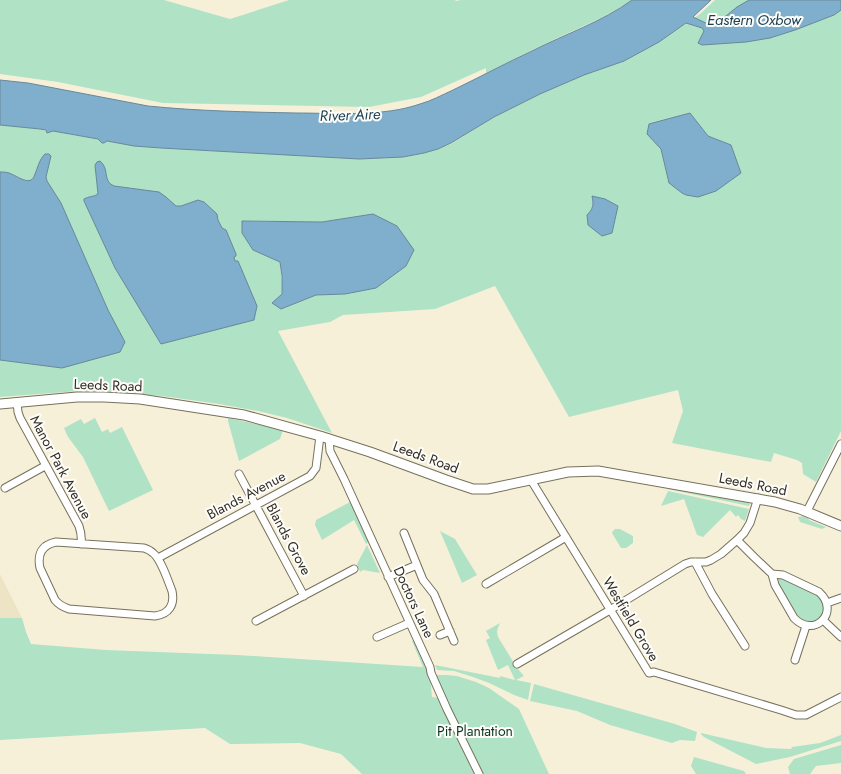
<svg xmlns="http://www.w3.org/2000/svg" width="841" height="774" font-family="Jost,sans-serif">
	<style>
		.built { fill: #ede4c6 }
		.green { fill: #b0e2c6; fill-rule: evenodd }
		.water { fill: #7fafcc; stroke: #68889a }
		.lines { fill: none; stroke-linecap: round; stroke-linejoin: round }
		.minor-casing { stroke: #76705c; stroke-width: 9 }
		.tertiary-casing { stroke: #76705c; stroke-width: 11 }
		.minor { stroke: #fff; stroke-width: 7 }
		.tertiary { stroke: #fff; stroke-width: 9 }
		.labels { text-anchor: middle; stroke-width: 4; stroke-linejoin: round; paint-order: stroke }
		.street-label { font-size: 14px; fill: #312e26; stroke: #fefdf9 }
		.park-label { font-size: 14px; fill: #0a3522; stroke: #fefdf9 }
		.water-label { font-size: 15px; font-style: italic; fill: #173f54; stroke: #fefdf9 }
	</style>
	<rect width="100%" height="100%" fill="#f7f0d9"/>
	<!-- built -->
	<path class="built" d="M0,574L22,618H0Z"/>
	<!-- green -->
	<path class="green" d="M0,0H164L230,19L289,0H455L456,1L461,0H632C608,16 582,27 555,39C532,50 509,62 486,73V68L421,97L369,107L163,103L58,82L0,74Z
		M715,0H841V431L816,482L803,474L802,463L797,460L774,453L771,462L672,443L683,411L678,390L569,417L495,286L435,309L343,315L330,322L278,331L332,433L287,418L258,411L219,404L162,396L101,391H79L0,397V125L40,129L50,132L53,131L134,146L161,148L359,159L403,157L424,153L438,149L451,144L494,117L540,94L584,75L624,61L642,51L659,42L700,14ZM690,113L708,136L731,145L698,197L682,193L669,183L661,149ZM592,196L602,236L587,215C593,209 594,206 592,196ZM373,214L345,294L316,295L281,309C282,293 282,278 280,262L253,250L243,221L322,222Z
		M95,418L102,432L108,429L110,433L122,427L153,490L109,511L83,457L68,437L64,428L81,419L84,424Z
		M228,418L247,422L283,430L280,439L239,461L228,421Z
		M669,487L742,500V501L749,503L750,504L749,506L668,489Z
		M668,491L749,509L745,521L741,519L738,515L736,517L730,510L703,537L697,535L684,499L661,506Z
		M350,502L369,542L366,544L354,520L322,540L315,525L316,520Z
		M804,516L808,518L809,520L826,527L822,529L800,522L798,517Z
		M615,529H620L633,536V543L626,548H621L612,533L613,531Z
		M440,531L455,539L477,575L462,583Z
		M367,545L380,573L363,570L360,572L357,564Z
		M779,579H783L818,594L825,607L823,616L815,622L805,623L797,617L777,584V582Z
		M0,618H22L26,632L31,644L106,650L237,655L423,667L412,641L416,640L430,674L432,697L440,698L435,675H446L457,676L476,682L489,688L519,709L549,774H362L341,754L300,743L230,744L205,728L0,740Z
		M500,623C498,628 496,631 498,637L517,668L524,676L516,680L531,683L528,700L514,695L489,683L473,677L454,671L437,670L435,665L500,678V676L515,680L508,665L498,670L486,640L490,638L486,631Z
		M534,684L675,724L697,732L695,741L680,740L672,743L610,725L577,711L530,701Z
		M701,733L766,748L791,749L792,747L820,743L841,735V741L790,757L756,764L704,737L701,734Z
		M841,745V763L816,766L810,774H790L788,767L794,759Z
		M694,757L744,771L746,774H696L691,766Z"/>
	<!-- water -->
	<path class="water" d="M632,0H711L693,17L710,25L716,24L737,7L749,0H841V10L834,15L795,30L770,38L746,42L702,45L698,43L704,31L702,28L686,23L659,42L624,61L584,75L540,94L494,117L451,143L438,149L424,153L403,157L359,159L161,148L134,146L107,141L104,143H102L98,139L53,131L47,133L46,130L40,129L0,125V80L28,83L148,106C197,111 247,112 296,113C335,113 383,117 420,104C431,101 442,95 453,90C480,77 506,63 532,51C565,34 602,22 632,0Z
		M690,113L708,136L731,145L741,173L716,191L698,197L686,195L682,193L669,183L661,149L647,134L649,124Z
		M45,154H49L51,156L46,177L47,181L61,203L108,310L125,342L120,352L62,368L0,360V172C3,172 6,172 9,173C18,176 31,188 35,174C38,167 39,160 45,154Z
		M100,161C110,169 102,181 114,186L159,192L166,197L176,206H181L198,200L204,202L217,214L218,220L222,228L226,230L236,254V256L234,257L235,261H238L241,268L257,306L254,320L161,344L115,268L84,201V199C89,196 94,197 98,194L95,165L97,162Z
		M592,196L605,199L618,206L612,233L602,236L588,225L587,215C593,209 594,205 592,196Z
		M373,214L397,226L414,250L406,266L376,288L345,294L316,295L281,309L272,303L282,294V276L280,262L253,250L242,233V221L322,222Z"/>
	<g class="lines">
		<!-- minor casing -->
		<g class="minor-casing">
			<path id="minor" d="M17,402L18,412L20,418L79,526C81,532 82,537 81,544
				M329,439L330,451L344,479L430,667L431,673L447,709L479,774
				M239,474L304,596
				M531,480L649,673L654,672L781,710L796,715H806L841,697
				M5,488L45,466
				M807,511L841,444
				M404,533L423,580L434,594L454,641
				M737,540L754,557L772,574L783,575L819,592C841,612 814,639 794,618L775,585L772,574
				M56,542L144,548C147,549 151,551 153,553C161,559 168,581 172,591C175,605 169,614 155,616L69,609C63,607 59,605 55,600L40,568C37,554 42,545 56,542Z
				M158,558L310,476L316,468L320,436
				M695,562L712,594L745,646
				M388,577L417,565
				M486,584L566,537
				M827,603L841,598
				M823,620L841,637
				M256,621L354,569
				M440,635L450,631
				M377,637L409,623
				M795,660L806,626
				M517,664L610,610L685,564L691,562H706L711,560L721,554L737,540L744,533L750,523L758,498"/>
		</g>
		<!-- tertiary casing -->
		<g class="tertiary-casing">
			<path id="tertiary" d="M0,404L77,397H104L140,399L244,415L320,436L370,452L446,480L473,489H488L568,472L598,471L775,502L800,509L841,526"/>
		</g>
		<!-- minor -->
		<use href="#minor" class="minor"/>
		<!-- tertiary -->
		<use href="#tertiary" class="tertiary"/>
	</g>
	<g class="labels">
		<!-- street labels -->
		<g class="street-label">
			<text transform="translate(108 385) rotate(2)" y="5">Leeds Road</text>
			<text transform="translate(426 457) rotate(20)" y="5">Leeds Road</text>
			<text transform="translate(61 467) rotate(62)" y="5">Manor Park Avenue</text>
			<text transform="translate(753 484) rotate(11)" y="5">Leeds Road</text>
			<text transform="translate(246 495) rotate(-28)" y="5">Blands Avenue</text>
			<text transform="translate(289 539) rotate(62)" y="5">Blands Grove</text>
			<text transform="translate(414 602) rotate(65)" y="5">Doctors Lane</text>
			<text transform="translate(631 619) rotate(59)" y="5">Westfield Grove</text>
		</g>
		<!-- park labels -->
		<g class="park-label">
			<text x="475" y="736">Pit Plantation</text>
		</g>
		<!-- water labels -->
		<g class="water-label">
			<text x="754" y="25">Eastern Oxbow</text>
			<text transform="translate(350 115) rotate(-2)" y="5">River Aire</text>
		</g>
	</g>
</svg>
